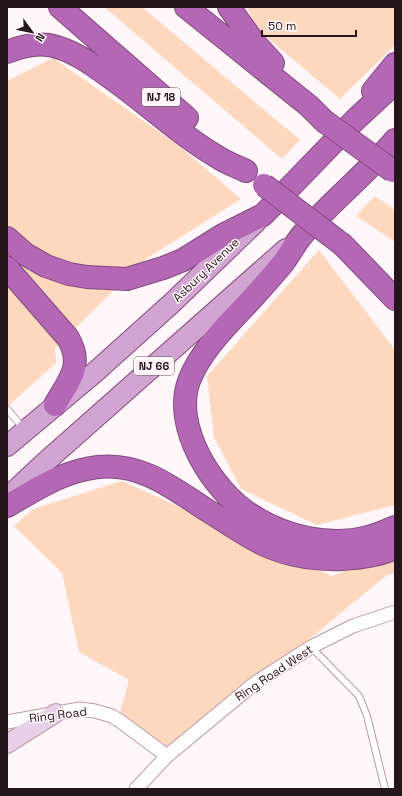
<svg xmlns="http://www.w3.org/2000/svg" width="402" height="796" font-family="'Space Grotesk',sans-serif">
	<style>
		.green { fill: #fdd8bf }
		.lines { fill: none; stroke-linecap: round; stroke-linejoin: round }
		.lane-casing { stroke: #be9aa6; stroke-width: 8 }
		.street-casing { stroke: #be9aa6; stroke-width: 15 }
		.secondary-casing { stroke: #be9aa6; stroke-width: 20 }
		.primary-casing { stroke: #824b7e; stroke-width: 22 }
		.highway-casing { stroke: #824b7e; stroke-width: 24 }
		.lane { stroke: #fff; stroke-width: 6 }
		.street { stroke: #fff; stroke-width: 13 }
		.secondary { stroke: #e8d1e8; stroke-width: 18 }
		.primary { stroke: #d2a4d2; stroke-width: 20 }
		.highway { stroke: #b467b4; stroke-width: 22 }
		.highway-bridge-casing { stroke: #824b7e; stroke-width: 24; stroke-linecap: butt }
		.highway-bridge { stroke: #b467b4; stroke-width: 22 }
		.labels { text-anchor: middle; stroke-width: 3; stroke-linejoin: round; paint-order: stroke }
		.shield { fill: #fff7f9; stroke: #665a5e; stroke-width: 1 }
		.shield-label { font-size: 11px; font-weight: bold; fill: #24161b }
		.street-label { font-size: 12px; fill: #24161b; stroke: #fff7f9 }
	</style>
	<rect width="100%" height="100%" fill="#fff7f9"/>
	<!-- green -->
	<path class="green" d="M104,7H142L300,140L282,159Z
		M247,7H395V45L340,99L257,29Z
		M53,58L178,145L241,199L146,259L55,348L56,363L7,407V81Z
		M375,196L395,210V242L356,216Z
		M319,250L395,350V505L317,525L241,489L214,437L207,376Z
		M122,481L332,576L395,550V573L387,575L164,759L118,719L129,680L79,652L62,573L14,526L33,509Z"/>
	<g class="lines">
		<!-- lane casing -->
		<g class="lane-casing">
			<path id="lane" d="M7,409L24,429
				M311,647L359,696L367,716L385,789"/>
		</g>
		<!-- street casing -->
		<g class="street-casing">
			<path id="street" d="M7,722L80,709L95,711L112,716L120,721L167,756
				M136,789L167,756L255,683L311,647L353,626L395,612"/>
		</g>
		<!-- secondary casing -->
		<g class="secondary-casing">
			<path id="secondary" d="M7,744L56,713"/>
		</g>
		<!-- primary casing -->
		<g class="primary-casing">
			<path id="primary" d="M7,446L93,374L172,303L256,222
				M7,498L42,465L286,249"/>
		</g>
		<!-- highway casing -->
		<g class="highway-casing">
			<path id="highway" d="M60,7L187,118
				M186,7L309,106L324,121
				M229,7L253,41L273,63
				M7,52C19,47 35,43 49,45C75,50 97,68 118,83C152,108 184,138 221,159C229,164 238,167 246,171
				M373,91L395,64
				M395,140C367,173 332,201 303,234C295,243 290,254 283,263C275,273 265,284 256,294C233,320 202,347 189,381C172,427 213,491 251,515C285,537 329,547 368,537C377,535 386,531 395,527
				M7,238L25,254L46,266L69,274L87,277L127,279L163,268L183,260L223,235L263,215L355,120L395,83
				M343,245L395,299
				M7,268L68,338C84,366 69,380 55,405
				M7,506C37,489 63,471 98,467C140,462 173,488 205,509C225,521 244,535 265,545C289,556 316,560 342,559C359,558 379,556 395,548"/>
		</g>
		<!-- lane -->
		<use href="#lane" class="lane"/>
		<!-- street -->
		<use href="#street" class="street"/>
		<!-- secondary -->
		<use href="#secondary" class="secondary"/>
		<!-- primary -->
		<use href="#primary" class="primary"/>
		<!-- highway -->
		<use href="#highway" class="highway"/>
		<!-- highway-bridge casing -->
		<g class="highway-bridge-casing">
			<path id="highway-bridge" d="M324,121L393,171
				M264,185L343,245"/>
		</g>
		<!-- highway-bridge -->
		<use href="#highway-bridge" class="highway-bridge"/>
	</g>
	<g class="labels">
		<!-- shield labels -->
		<g class="shield">
			<rect x="142" y="88" width="38" height="18" rx="3"/>
			<rect x="134" y="357" width="40" height="18" rx="3"/>
		</g>
		<g class="shield-label">
			<text x="161" y="101">NJ 18</text>
			<text x="154" y="370">NJ 66</text>
		</g>
		<!-- street labels -->
		<g class="street-label">
			<text transform="translate(206 270) rotate(-44)" y="4">Asbury Avenue</text>
			<text transform="translate(274 673) rotate(-34)" y="4">Ring Road West</text>
			<text transform="translate(58 715) rotate(-7)" y="4">Ring Road</text>
		</g>
	</g>
	<!-- border -->
	<rect width="402" height="796" fill="none" stroke="#24161b" stroke-width="16"/>
	<!-- north arrow -->
	<g transform="translate(32 32) rotate(123)" stroke="#fff7f9" stroke-width="3" paint-order="stroke">
	<path d="M0-3L7 15L0 10L-7 15Z" fill="#24161b"/>
	<text y="-6" font-size="11" font-weight="bold" text-anchor="middle" fill="#24161b">N</text>
	</g>
	<!-- scale -->
	<path d="M262 30v6h94v-6" fill="none" stroke="#24161b" stroke-width="2"/>
	<text x="268" y="30" font-size="12" fill="#24161b" stroke="#fff7f9" stroke-width="3" paint-order="stroke">50 m</text>
</svg>
